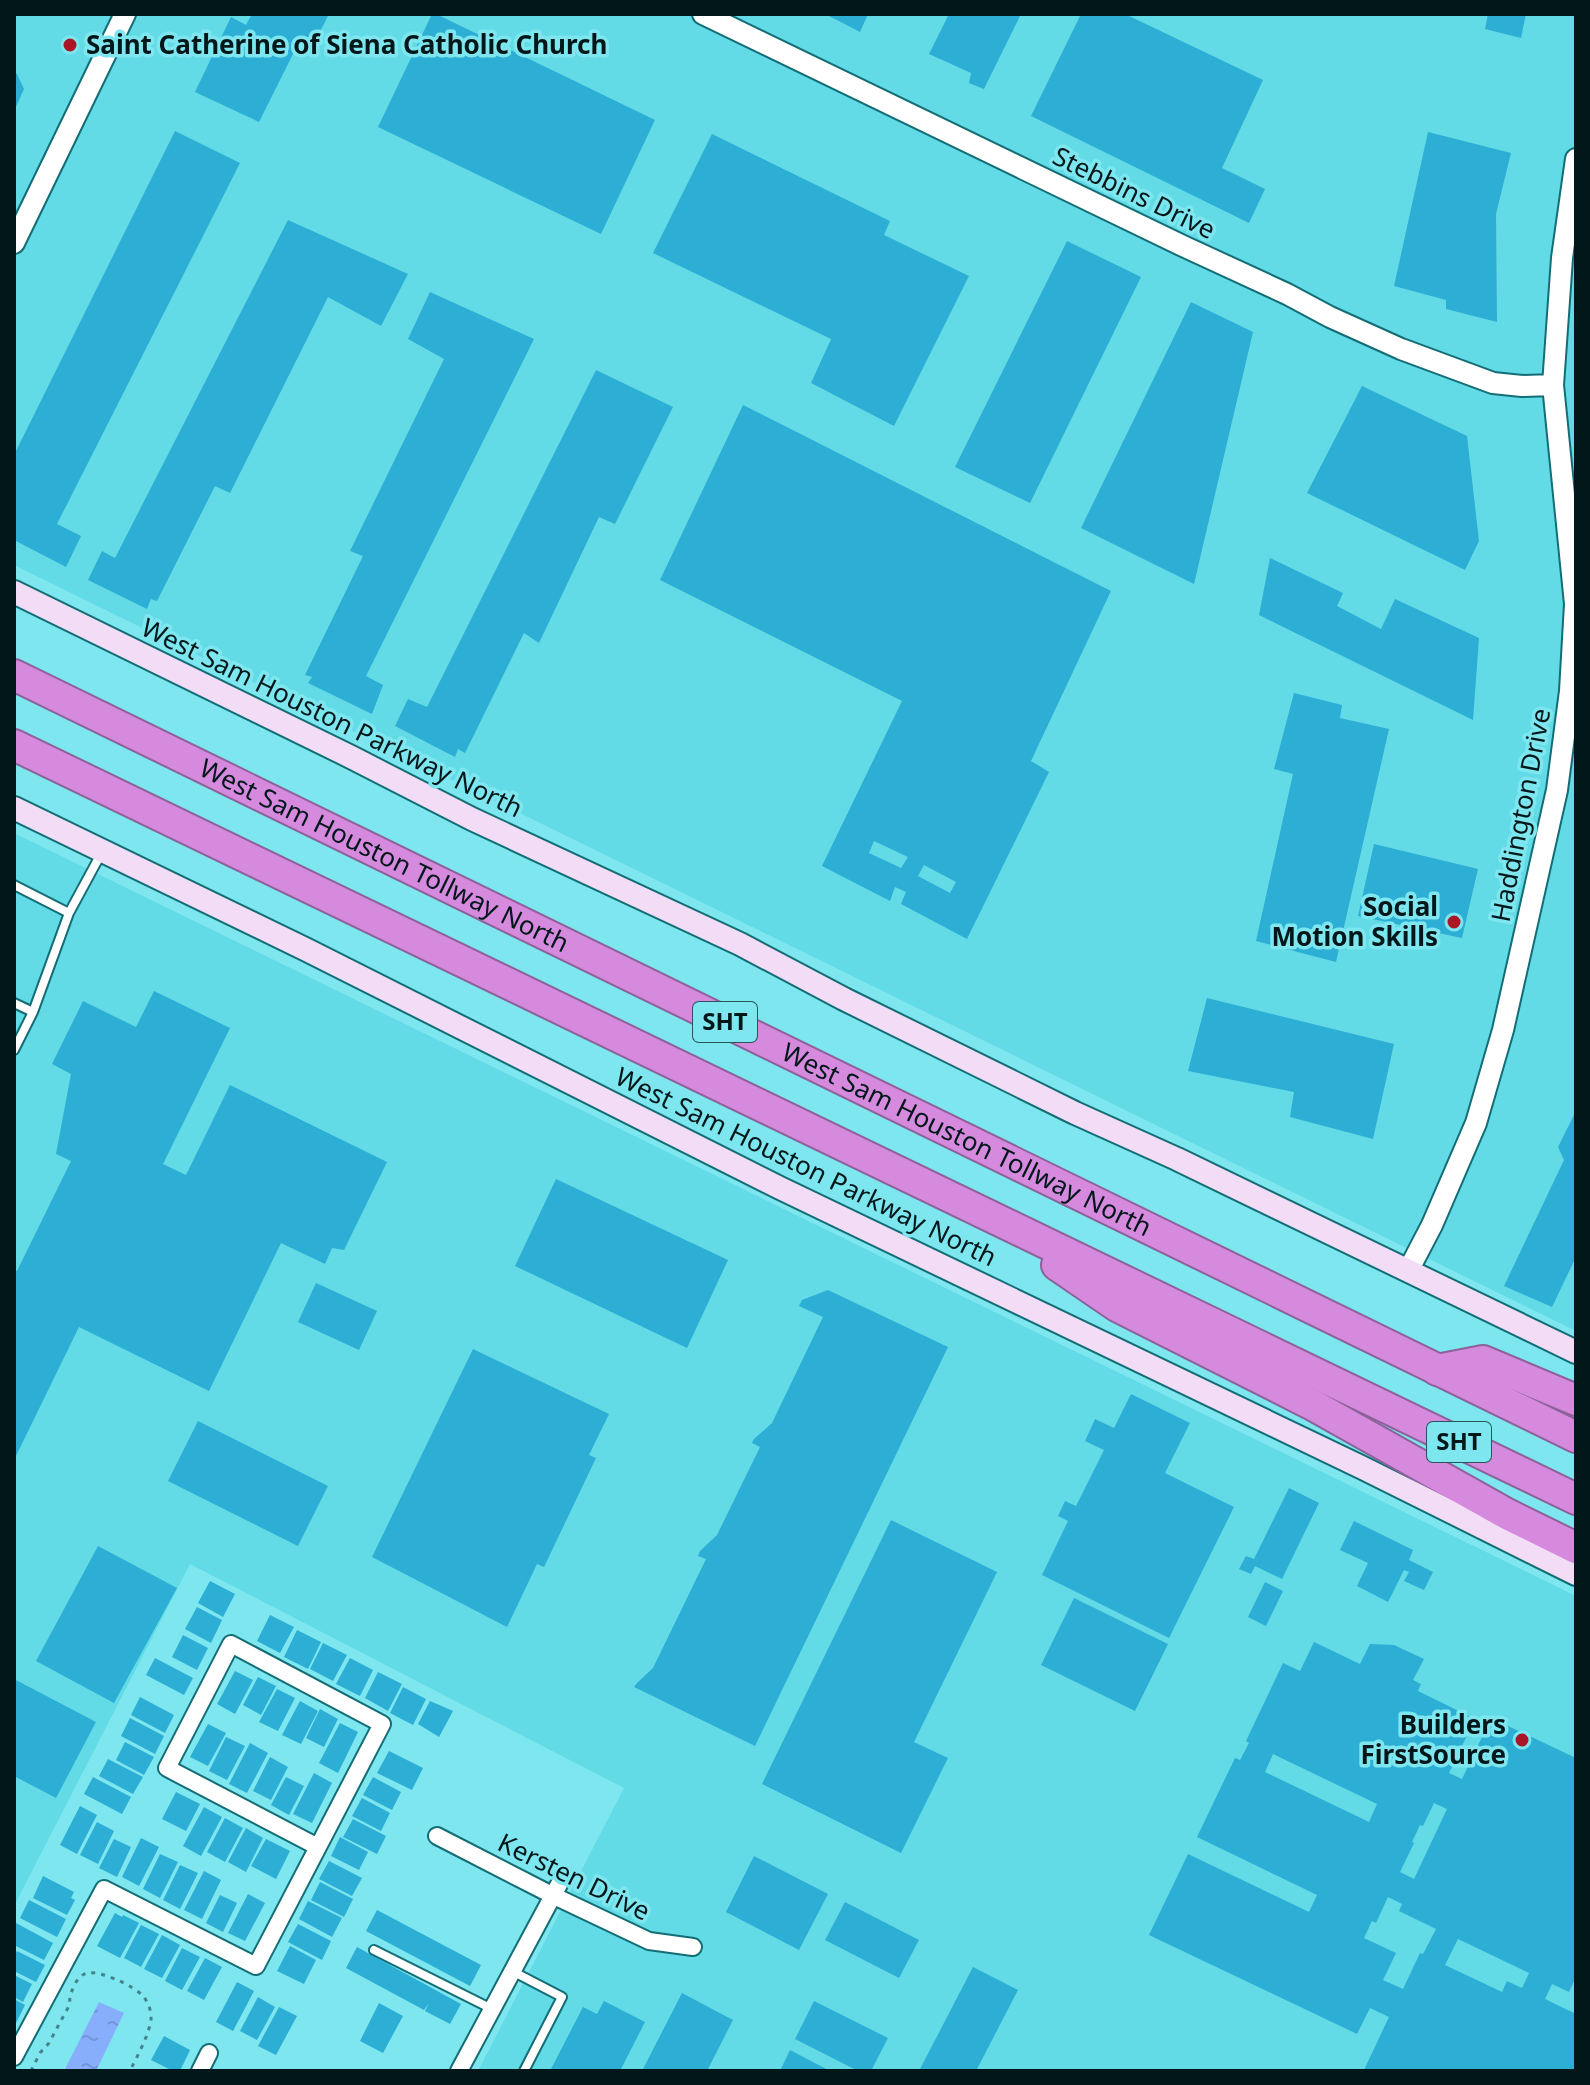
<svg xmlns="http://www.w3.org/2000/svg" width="1590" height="2085" font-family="'Noto Sans',sans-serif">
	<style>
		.built { fill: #62dbe6 }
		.water { fill: url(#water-ripples) }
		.building { fill: #2daed5; fill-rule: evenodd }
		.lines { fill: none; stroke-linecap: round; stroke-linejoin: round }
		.service-casing { stroke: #136d75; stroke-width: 12 }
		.minor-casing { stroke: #136d75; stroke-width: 20 }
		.tertiary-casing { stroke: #136d75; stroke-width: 24 }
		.secondary-casing { stroke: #136d75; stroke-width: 26 }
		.motorway-casing { stroke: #8c6299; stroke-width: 34 }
		.path { stroke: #43848a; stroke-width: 3; stroke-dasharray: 4 6; stroke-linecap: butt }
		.service { stroke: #fff; stroke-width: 8 }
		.minor { stroke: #fff; stroke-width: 16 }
		.tertiary { stroke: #fff; stroke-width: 20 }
		.secondary { stroke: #f3dcf5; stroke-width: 22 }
		.motorway { stroke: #d68ade; stroke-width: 30 }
		.poi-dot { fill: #ab1626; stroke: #7de6ef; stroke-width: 3 }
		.labels { text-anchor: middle; stroke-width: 7; stroke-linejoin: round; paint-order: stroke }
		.shield { fill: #7de6ef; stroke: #27555a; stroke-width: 2 }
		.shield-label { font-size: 24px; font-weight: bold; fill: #02171a }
		.poi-label { font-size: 26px; font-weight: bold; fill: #02171a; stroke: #7de6ef; text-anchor: end }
		.street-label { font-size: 26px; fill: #02171a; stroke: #7de6ef }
	</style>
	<defs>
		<pattern id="water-ripples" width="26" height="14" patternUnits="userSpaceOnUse" patternTransform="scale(2)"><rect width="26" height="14" fill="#87aefb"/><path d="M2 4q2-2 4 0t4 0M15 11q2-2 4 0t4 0" fill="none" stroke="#7395d7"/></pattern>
	</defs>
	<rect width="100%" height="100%" fill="#7de6ef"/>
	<!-- built -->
	<path class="built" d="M14,14H1576V1331L14,565Z
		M14,833L1576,1596V2071H478L624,1788L190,1564L14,1906Z"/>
	<!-- water -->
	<path class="water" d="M99,2002L124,2013L96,2071H64Z"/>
	<!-- building -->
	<path class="building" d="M252,14H329L308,55L295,50L259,122L195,92L231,17L246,25Z
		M432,14H436L655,120L601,234L378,127Z
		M825,14H868L860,32Z
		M949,14H1021L984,89L969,83L971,73L929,54Z
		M1081,14H1125L1263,80L1222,168L1265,189L1249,223L1031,116Z
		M1488,14H1526L1521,38L1485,29Z
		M14,72L17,74L24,89L14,111Z
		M175,131L240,163L57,524L81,536L66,567L14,540V455Z
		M1428,132L1511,153L1496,214L1497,322L1446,309V300L1394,286Z
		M712,134L890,221L884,235L969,276L894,426L811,383L831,339L653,253Z
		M288,220L408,274L381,326L328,297L230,493L215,486L157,601L151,599L147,609L88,580L102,551L115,558Z
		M1067,241L1141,277L1030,503L955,467Z
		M430,292L534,339L366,676L383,685L372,714L308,683L312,677L305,675L363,556L350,551L444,359L408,339Z
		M1191,302L1253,332L1194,584L1081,528Z
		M596,370L673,407L615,524L599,517L539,643L524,633L465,753L458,749L455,757L395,726L408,699L427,707Z
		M1362,386L1467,436L1479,541L1465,570L1307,493Z
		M743,405L1111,591L1031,761L1049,772L967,939L901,904L906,892L895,887L890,901L822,866L902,701L660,580ZM874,841L908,857L901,868L869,853ZM924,865L956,882L950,893L918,876Z
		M1270,558L1343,593L1337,606L1381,629L1395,599L1479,638L1473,720L1259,615Z
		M1294,693L1342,705L1340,718L1389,729L1336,962L1256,941L1293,774L1274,769Z
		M1374,844L1478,869L1462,938L1358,916Z
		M154,991L230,1028L163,1164L186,1175L230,1085L387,1162L344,1250L332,1248L325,1264L281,1243L209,1391L79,1327L14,1460V1269L17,1271L71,1161L56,1154L71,1074L52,1064L83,1001L136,1027Z
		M1207,998L1394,1044L1373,1139L1290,1117L1294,1092L1188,1071Z
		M1576,1111V1257L1552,1307L1504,1286L1564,1160L1558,1147Z
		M556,1179L728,1260L687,1348L515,1266Z
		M316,1283L377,1311L359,1350L298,1322Z
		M828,1290L948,1347L755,1746L634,1687L637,1683L653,1668L706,1559L698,1556L700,1551L717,1535L760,1447L752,1443L754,1439L772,1423L823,1317L799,1306L802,1300Z
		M473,1349L609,1414L589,1455L596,1458L544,1567L537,1564L507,1627L372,1557Z
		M1131,1394L1190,1423L1165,1473L1234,1507L1169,1638L1042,1575L1068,1521L1058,1516L1065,1501L1076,1506L1104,1450L1085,1441L1095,1419L1114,1428Z
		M198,1421L328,1486L298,1546L168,1481Z
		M1289,1488L1319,1503L1282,1579L1255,1566L1251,1574L1239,1569L1246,1556L1254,1559Z
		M891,1520L997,1572L914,1742L948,1758L901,1853L762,1784Z
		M1354,1521L1413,1550L1409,1560L1433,1572L1424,1590L1404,1581L1409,1572L1404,1570L1388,1602L1357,1586L1368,1563L1340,1550Z
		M98,1546L177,1588L114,1703L36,1661Z
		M210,1581L235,1594L223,1617L198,1603Z
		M1265,1582L1283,1591L1266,1626L1248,1617Z
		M1074,1598L1168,1644L1135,1711L1041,1665Z
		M197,1607L222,1620L211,1643L185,1629Z
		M270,1615L294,1627L280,1653L257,1641Z
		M297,1630L321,1642L308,1669L284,1657Z
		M183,1635L208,1648L197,1670L172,1657Z
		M1314,1642L1360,1664L1370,1644L1394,1645L1424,1659L1413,1680L1421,1684L1418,1691L1475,1719L1449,1773L1462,1779L1491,1718L1576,1758V1977L1569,1992L1552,1984L1545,1999L1576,2014V2071H1366L1364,2070L1389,2017L1370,2008L1357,2034L1149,1935L1188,1854L1309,1912L1317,1895L1197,1837L1235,1758L1240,1760L1249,1743L1246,1741L1283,1663L1300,1671ZM1273,1754L1377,1804L1369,1822L1265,1772ZM1434,1803L1447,1809L1414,1879L1400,1872L1414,1843L1412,1842L1420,1825L1423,1826ZM1388,1897L1402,1904L1399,1911L1436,1929L1423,1954L1420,1953L1403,1989L1383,1980L1396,1953L1364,1938L1372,1921L1376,1923ZM1458,1939L1529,1973L1522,1988L1507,1981L1502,1992L1445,1965Z
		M323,1643L347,1655L333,1681L310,1669Z
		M155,1658L193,1678L184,1695L146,1675Z
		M350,1658L373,1670L360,1696L336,1684Z
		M235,1671L253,1680L235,1714L217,1704Z
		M378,1672L402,1684L388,1711L365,1698Z
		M258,1677L276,1686L261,1715L243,1705Z
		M14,1679L96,1722L56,1798L14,1776Z
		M403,1687L426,1699L413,1725L390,1713Z
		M277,1689L295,1698L278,1731L259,1722Z
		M140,1697L174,1715L165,1733L131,1715Z
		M300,1701L318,1711L301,1744L282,1735Z
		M430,1701L453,1711L439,1737L418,1724Z
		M320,1709L338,1719L324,1747L306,1738Z
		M130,1718L164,1736L155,1754L121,1736Z
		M340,1723L358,1732L338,1773L319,1763Z
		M208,1724L226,1733L208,1766L190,1757Z
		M226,1737L245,1746L227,1780L209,1771Z
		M125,1742L154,1757L144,1775L116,1760Z
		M250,1743L268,1753L247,1793L229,1784Z
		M389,1751L423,1768L412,1790L377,1773Z
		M270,1757L288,1767L271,1800L253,1791Z
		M108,1759L143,1777L133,1794L99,1776Z
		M314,1773L332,1783L312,1823L293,1814Z
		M93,1777L131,1797L122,1814L84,1794Z
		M286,1777L304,1786L289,1815L271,1805Z
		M373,1777L401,1792L392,1810L363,1795Z
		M176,1792L200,1804L186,1831L162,1819Z
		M362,1798L390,1813L381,1831L352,1816Z
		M80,1806L97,1815L77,1854L60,1845Z
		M204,1807L222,1817L201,1856L183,1846Z
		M225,1818L243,1828L225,1862L207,1852Z
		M353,1819L386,1836L377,1854L343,1837Z
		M97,1822L114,1831L98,1864L80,1855Z
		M246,1828L263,1838L246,1872L228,1862Z
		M340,1837L368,1852L359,1870L331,1856Z
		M141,1838L159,1847L139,1886L122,1877Z
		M114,1839L131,1847L117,1877L99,1868Z
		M266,1839L290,1851L276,1879L251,1866Z
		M160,1854L178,1862L160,1898L143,1889Z
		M754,1856L828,1894L799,1950L726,1912Z
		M329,1861L362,1878L352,1896L319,1879Z
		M180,1865L198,1873L180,1909L163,1900Z
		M204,1871L221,1880L202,1919L184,1910Z
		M43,1876L74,1892L71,1898L75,1900L67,1915L33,1898Z
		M320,1882L353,1899L344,1917L311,1900Z
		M248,1894L265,1903L245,1941L228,1933Z
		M220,1895L237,1903L223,1932L206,1923Z
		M29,1900L66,1919L57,1937L20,1918Z
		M308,1901L342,1918L332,1937L299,1919Z
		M845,1902L919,1940L899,1978L825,1940Z
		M377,1910L481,1965L470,1986L366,1931Z
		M115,1913L122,1917L123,1915L139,1923L120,1958L97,1946Z
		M16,1923L53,1943L44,1960L14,1945V1927Z
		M298,1924L331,1941L322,1960L288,1942Z
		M141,1925L159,1934L141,1967L124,1958Z
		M162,1935L180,1945L162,1978L144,1969Z
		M290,1946L316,1960L304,1984L277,1971Z
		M357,1947L461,2004L450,2024L425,2011L429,2003L424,2010L346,1968Z
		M182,1948L200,1957L182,1990L165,1981Z
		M17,1951L45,1965L36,1982L14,1971V1956Z
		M205,1958L222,1967L204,2000L187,1991Z
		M973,1967L1018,1990L976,2071H919Z
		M14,1975L32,1984L23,2002L14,1997Z
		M237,1982L254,1991L233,2031L216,2022Z
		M682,1993L733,2020L707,2071H642Z
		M258,1997L275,2007L257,2040L240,2031Z
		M14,1999L25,2005L14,2027Z
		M604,2001L645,2022L620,2071H550L583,2007L597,2014Z
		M814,2001L888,2038L871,2071H858L795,2039Z
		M379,2003L403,2016L383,2053L360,2041Z
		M279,2007L297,2016L276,2055L258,2046Z
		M164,2036L190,2050L180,2071H173L151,2060Z
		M790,2050L830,2071H780Z"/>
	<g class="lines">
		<!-- service casing -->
		<g class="service-casing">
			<path id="service" d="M14,885L69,913
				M14,1003L33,1012
				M14,1050L33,1012L69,913L102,852
				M374,1950L492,2009
				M512,1971L562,1997L524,2071"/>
		</g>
		<!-- minor casing -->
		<g class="minor-casing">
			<path id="minor" d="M437,1836L552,1895L649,1941L693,1947
				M14,2057L104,1889L256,1966L382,1724L231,1644L167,1768L318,1847
				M200,2071L209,2053
				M459,2071L564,1875"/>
		</g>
		<!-- tertiary casing -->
		<g class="tertiary-casing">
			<path id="tertiary" d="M703,14L1183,246L1287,294L1330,317L1401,349L1493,383L1522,386L1553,385
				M14,243L125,14
				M1408,1271L1432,1225L1476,1123L1503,1030L1557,790L1570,691L1575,604L1553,385L1562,258L1576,159"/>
		</g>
		<!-- secondary casing -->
		<g class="secondary-casing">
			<path id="secondary" d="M14,592L353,758L472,819L740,944L844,999L1075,1113L1177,1159L1576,1352
				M14,808L307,950L780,1188L1363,1468L1576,1574"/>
		</g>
		<!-- motorway casing -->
		<g class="motorway-casing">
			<g id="motorway">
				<path id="s1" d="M14,675L1576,1437"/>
				<path d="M14,745L1576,1499"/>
				<path d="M1057,1265L1117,1306L1311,1404L1507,1514L1576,1548"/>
				<path d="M1437,1370L1483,1361L1576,1400"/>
			</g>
		</g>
		<!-- path -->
		<path class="path" d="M31,2071L40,2053L49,2043L70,2004C69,1996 71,1993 74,1986C77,1980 80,1975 87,1973C100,1970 134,1986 143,1996C148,2002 152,2012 151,2019C149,2036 137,2056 130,2071"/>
		<!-- service -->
		<use href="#service" class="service"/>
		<!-- minor -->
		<use href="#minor" class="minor"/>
		<!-- tertiary -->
		<use href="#tertiary" class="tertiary"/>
		<!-- secondary -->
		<use href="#secondary" class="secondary"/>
		<!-- motorway -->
		<use href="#motorway" class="motorway"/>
	</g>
	<!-- markers -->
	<g class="poi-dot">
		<circle cx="70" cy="45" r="8"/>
		<circle cx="1454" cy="922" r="8"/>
		<circle cx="1522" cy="1740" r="8"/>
	</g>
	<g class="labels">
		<!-- shield labels -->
		<g class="shield">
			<rect x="693" y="1002" width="64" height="40" rx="6"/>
			<rect x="1427" y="1422" width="64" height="40" rx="6"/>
		</g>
		<g class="shield-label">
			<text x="725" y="1030">SHT</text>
			<text x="1459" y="1450">SHT</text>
		</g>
		<!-- poi labels -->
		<g class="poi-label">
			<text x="86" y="54" text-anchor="start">Saint Catherine of Siena Catholic Church</text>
			<text x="1438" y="916">Social<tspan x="1438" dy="30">Motion Skills</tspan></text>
			<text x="1506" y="1734">Builders<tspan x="1506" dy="30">FirstSource</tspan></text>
		</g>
		<!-- street labels -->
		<g class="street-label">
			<text transform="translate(1134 193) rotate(26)" y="9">Stebbins Drive</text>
			<text transform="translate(332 718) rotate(26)" y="9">West Sam Houston Parkway North</text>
			<text transform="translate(1521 815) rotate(-79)" y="9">Haddington Drive</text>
			<text dy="9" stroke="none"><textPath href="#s1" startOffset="412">West Sam Houston Tollway North</textPath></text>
			<text dy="9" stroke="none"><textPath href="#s1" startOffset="1060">West Sam Houston Tollway North</textPath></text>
			<text transform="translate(806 1167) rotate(26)" y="9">West Sam Houston Parkway North</text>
			<text transform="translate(574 1877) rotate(26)" y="9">Kersten Drive</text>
		</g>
	</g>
	<!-- border -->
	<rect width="1590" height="2085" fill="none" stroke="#02171a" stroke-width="32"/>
</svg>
